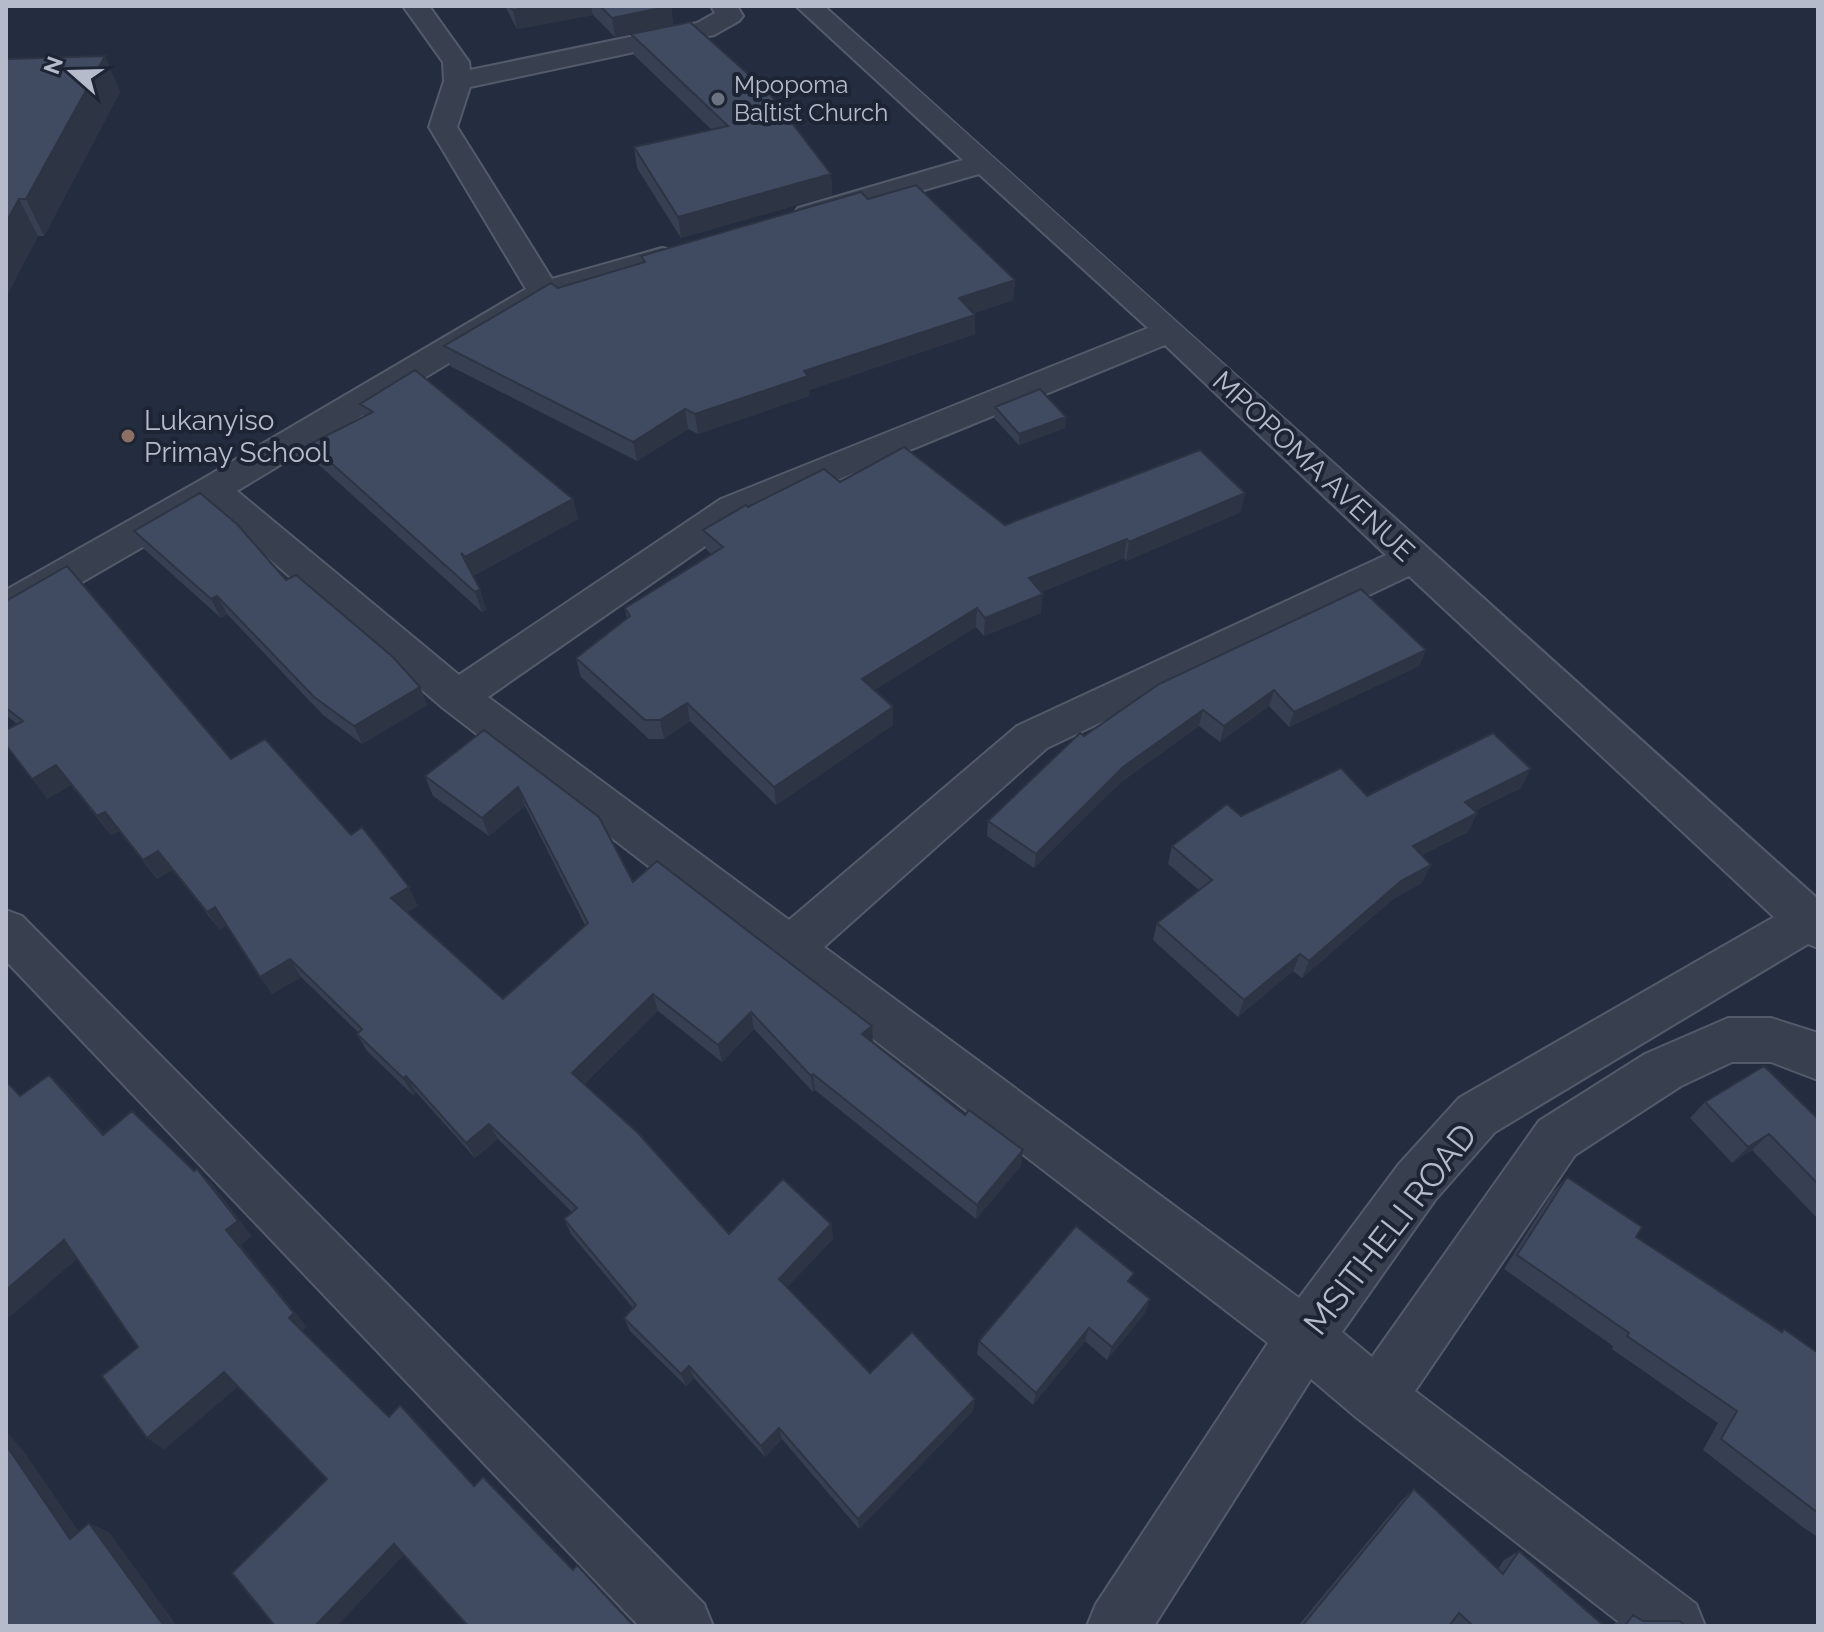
<svg xmlns="http://www.w3.org/2000/svg" width="1824" height="1632" font-family="Raleway,sans-serif">
	<style>
		.lines { fill: none; stroke-linecap: round; stroke-linejoin: round }
		.minor-casing { stroke: #535b6b; stroke-width: 4 }
		.minor { fill: #384050; fill-rule: evenodd }
		.wall { fill: #374053 }
		.shaded-wall { fill: #2d3443 }
		.building { fill: #404a60; stroke: #2d3443; stroke-width: 2 }
		.worship-dot { fill: #6b7280; stroke: #1d2535; stroke-width: 3 }
		.education-dot { fill: #8d6e63; stroke: #1d2535; stroke-width: 3 }
		.labels { text-anchor: middle; stroke-width: 8; stroke-linejoin: round; paint-order: stroke }
		.far-poi-label { font-size: 24px; fill: #b5bbcb; stroke: #1d2535; text-anchor: start }
		.poi-label { font-size: 28px; fill: #b5bbcb; stroke: #1d2535; text-anchor: start }
		.street-label { font-size: 28px; fill: #b5bbcb; stroke: #1d2535 }
		.near-street-label { font-size: 34px; fill: #b5bbcb; stroke: #1d2535 }
	</style>
	<rect width="100%" height="100%" fill="#242d40"/>
	<g class="lines">
		<!-- minor casing -->
		<g class="minor-casing">
			<path id="minor" d="M403,6H429L469,62L470,70L697,23L715,13L711,6H737L743,16L739,21L714,35L470,87L457,127L552,279L662,248L673,250L678,257L673,264L555,299L237,491L459,675L721,499L1148,328L979,174L820,220L809,223L798,220L794,214L798,208L963,160L796,6H824C1157,302 1486,602 1818,899V948L1808,944L1495,1132L1435,1200L1342,1332L1372,1357L1539,1121L1645,1054L1728,1018H1771L1818,1033V1080L1771,1062H1732L1681,1086L1575,1155L1415,1391L1696,1604L1705,1626H1624L1357,1418L1311,1379L1154,1626H1087L1096,1604L1268,1343L443,708L210,508L20,618L6,622V590L199,481L526,289L429,127L444,81L443,62ZM1165,345L1386,555L1017,726L789,920L488,697L747,517ZM1409,576L1774,917L1459,1098L1399,1164L1299,1298L824,947L1047,748Z
				M6,910L22,916L704,1604L713,1626H639L6,961Z"/>
		</g>
		<!-- minor -->
		<use href="#minor" class="minor"/>
	</g>
	<!-- wall -->
	<path class="wall" d="M505,6H671L673,25L615,37L593,15L517,29Z
		M631,34L831,174L832,195L681,238L637,168L634,147L712,130L634,55Z
		M105,56L120,92L44,236H38L6,297V59Z
		M868,199L1015,280L1013,300L974,313L975,334L809,390V396L698,434L688,429L637,461L450,366L444,346L558,288L642,263L641,256Z
		M360,404L573,499L578,519L473,576L486,609L482,612L318,464L310,444L364,416Z
		M995,407L1065,428L1019,445L994,418Z
		M840,482L1005,525L1241,512L1126,561L1124,558L1041,592V613L984,636L976,627L874,690L893,725L776,805L690,721L664,739H649L581,677L576,658L627,618L625,608L711,554L706,549L703,530L748,507Z
		M134,531L286,580L420,687L427,705L362,744L323,715L227,614L221,618L144,549Z
		M6,601L231,759L351,835L418,906L407,912L503,999L585,925L525,806L489,836L433,796L425,776L484,730L633,882L873,1043L1021,1166L976,1219L815,1090L813,1092L754,1029L722,1062L658,1011L584,1084L729,1234L831,1224L833,1239L787,1287L870,1373L975,1399L973,1411L859,1529L782,1439L765,1457L694,1378L686,1386L630,1331L624,1318L633,1308L571,1234L564,1219L572,1212L498,1139L475,1158L416,1092L413,1095L367,1051L357,1034L358,1032L301,977L272,994L227,925L220,930L172,870L157,879L119,831L111,835L71,785L47,799L17,724L6,715Z
		M1426,650L1419,666L1289,727L1269,706L1220,742L1199,726L1120,783L1034,868L987,836L988,821L1084,736Z
		M1521,788L1474,811L1477,813L1468,832L1422,855V883L1393,899L1302,978L1293,971L1238,1017L1153,940L1157,923L1199,890L1168,864L1172,846L1241,816L1367,796Z
		M1705,1102L1818,1119V1219L1752,1150L1732,1163L1690,1118Z
		M1567,1177L1636,1237L1780,1331L1784,1329L1818,1353V1537L1804,1528L1703,1450L1718,1423L1612,1349L1613,1346L1504,1269L1553,1192Z
		M1130,1283L1150,1299L1145,1313L1107,1360L1085,1341L1033,1405L977,1354L979,1341Z
		M1414,1489L1498,1569L1504,1560L1519,1551L1604,1626H1451L1450,1625L1449,1626H1298L1402,1500Z
		M1633,1615L1643,1621L1685,1626H1613L1615,1623Z"/>
	<!-- shaded-wall -->
	<path class="shaded-wall" d="M536,6H591L593,15L517,29L513,10Z
		M671,6L673,25L615,37L612,18Z
		M105,56L120,92L44,236L26,199Z
		M831,174L832,195L681,238L678,217Z
		M19,199L38,236L6,297V223Z
		M1015,280L1013,300L959,318V298Z
		M975,315V334L809,390V396L698,434L695,414L804,371Z
		M685,409L688,429L637,461L633,442Z
		M1066,417L1065,428L1019,445V434Z
		M1245,493L1241,512L1126,561L1129,542Z
		M573,499L578,519L471,577L465,557Z
		M1127,539L1124,558L1028,597L1029,578Z
		M480,589L486,609L482,612L475,592Z
		M1043,594L1041,613L984,636L985,618Z
		M217,596L227,614L221,618L211,599Z
		M977,608L976,627L862,697V679Z
		M1426,650L1419,666L1289,727L1294,712Z
		M420,687L427,705L362,744L354,726Z
		M1274,690L1269,706L1220,742L1224,726Z
		M687,703L690,721L664,739L660,720Z
		M893,707V725L776,805L774,787Z
		M1203,710L1199,726L1120,783L1034,868L1036,854L1123,767Z
		M56,765L71,785L47,799L32,779Z
		M1531,769L1521,788L1456,820L1465,802Z
		M518,787L525,806L489,836L482,818Z
		M105,812L119,831L111,835L97,816Z
		M1477,813L1468,832L1405,864L1413,846Z
		M158,851L172,870L157,879L143,860Z
		M1431,865L1422,883L1393,899L1302,978L1309,961L1401,881Z
		M409,887L418,906L400,916L391,898Z
		M215,907L228,925L220,930L207,912Z
		M1300,954L1293,971L1238,1017L1244,1000Z
		M290,959L301,977L272,994L260,977Z
		M653,994L658,1011L578,1089L572,1073Z
		M751,1012L754,1029L722,1062L718,1045Z
		M872,1026L873,1043L862,1034Z
		M813,1074L815,1090L813,1092L811,1076Z
		M49,1075L66,1091L120,1151L103,1135Z
		M406,1076L416,1092L413,1095L403,1078Z
		M489,1124L498,1139L475,1158L466,1143Z
		M1769,1134L1752,1150L1732,1163L1748,1147Z
		M1023,1150L1021,1166L976,1219L977,1205Z
		M197,1169L212,1184L252,1236L241,1245L307,1327L302,1331L289,1318L226,1230Z
		M831,1224L833,1239L782,1293L779,1279Z
		M64,1240L82,1255L6,1320V1290Z
		M1150,1299L1145,1313L1107,1360L1112,1347Z
		M1089,1328L1085,1341L1033,1405L1036,1393Z
		M689,1366L694,1378L686,1386L681,1374Z
		M224,1372L240,1385L164,1450L147,1438Z
		M975,1399L973,1411L859,1529L858,1519Z
		M779,1428L782,1439L765,1457L761,1446Z
		M6,1431L23,1450L90,1548L70,1539L6,1445Z
		M89,1523L109,1532L177,1626H164Z
		M394,1544L406,1553L337,1626H315Z"/>
	<!-- building -->
	<path class="building" d="M510,6H536L513,10Z
		M600,6H671L612,18Z
		M690,22L769,93L831,174L678,217L634,147L728,126L631,34Z
		M105,56L26,199H19L6,223V59Z
		M916,185L1015,280L959,298L975,315L804,371L808,376L695,414L685,409L633,442L444,346L551,283L558,288L645,262L641,256L861,192L868,199Z
		M415,370L573,499L465,557L461,553L480,589L475,592L310,444L373,412L360,404Z
		M1040,389L1066,417L1019,434L995,407Z
		M904,447L1005,525L1200,450L1245,493L1129,542L1127,539L1029,578L1043,594L985,618L977,608L862,679L893,707L774,787L687,703L660,720H645L576,658L630,616L625,608L723,547L703,530L746,505L748,507L824,469L840,482Z
		M200,493L237,524L286,580L296,575L393,657L420,687L354,726L314,697L217,596L211,599L134,531Z
		M67,566L231,759L265,739L351,835L362,827L409,887L391,898L503,999L588,923L518,787L482,818L425,776L484,730L599,817L633,882L657,861L872,1026L862,1034L965,1115L969,1110L1023,1150L977,1205L813,1074L811,1076L751,1012L718,1045L653,994L572,1073L638,1133L729,1234L783,1179L831,1224L779,1279L870,1373L912,1332L975,1399L858,1519L779,1428L761,1446L689,1366L681,1374L624,1318L636,1305L564,1219L577,1208L489,1124L466,1143L406,1076L403,1078L357,1034L362,1029L290,959L260,977L215,907L207,912L158,851L143,860L105,812L97,816L56,765L32,779L6,745V730L23,721L6,708V601Z
		M1361,589L1426,650L1294,712L1274,690L1224,726L1203,710L1123,767L1036,854L988,821L1080,733L1084,736L1159,684Z
		M1493,733L1531,769L1465,802L1477,813L1413,846L1431,865L1401,881L1309,961L1300,954L1244,1000L1157,923L1212,880L1172,846L1227,804L1241,816L1341,768L1367,796Z
		M1764,1066L1818,1119V1184L1769,1134L1748,1147L1705,1102Z
		M49,1075L103,1135L132,1111L194,1171L197,1169L238,1221L226,1230L294,1313L289,1318L389,1417L400,1405L474,1486L483,1477L573,1570L577,1565L634,1626H468L394,1544L315,1626H275L232,1573L327,1479L224,1372L147,1438L102,1376L138,1347L64,1240L6,1290V1081L20,1096Z
		M1567,1177L1642,1227L1636,1237L1782,1332L1784,1329L1818,1353V1513L1721,1439L1737,1411L1627,1336L1629,1333L1517,1255Z
		M1076,1226L1134,1273L1128,1281L1150,1299L1112,1347L1089,1328L1036,1393L979,1341Z
		M6,1445L70,1539L89,1523L164,1626H6Z
		M1414,1489L1503,1574L1519,1551L1604,1626H1473L1459,1613L1449,1626H1302Z
		M1633,1615L1643,1621H1680L1685,1626H1625Z"/>
	<!-- markers -->
	<circle class="worship-dot" cx="718" cy="99" r="8"/>
	<circle class="education-dot" cx="128" cy="436" r="8"/>
	<g class="labels">
		<!-- far-poi labels -->
		<g class="far-poi-label">
			<text x="734" y="93">Mpopoma<tspan x="734" dy="28">Ba[tist Church</tspan></text>
		</g>
		<!-- poi labels -->
		<g class="poi-label">
			<text x="144" y="430">Lukanyiso<tspan x="144" dy="32">Primay School</tspan></text>
		</g>
		<!-- street labels -->
		<g class="street-label">
			<text transform="translate(1314 466) rotate(43)" y="10">MPOPOMA AVENUE</text>
		</g>
		<!-- near-street labels -->
		<g class="near-street-label">
			<text transform="translate(1390 1229) rotate(-52)" y="12">MSITHELI ROAD</text>
		</g>
	</g>
	<!-- border -->
	<rect width="1824" height="1632" fill="none" stroke="#b5bbcb" stroke-width="16"/>
	<!-- north arrow -->
	<g transform="translate(72 72) rotate(290)" stroke="#1d2535" stroke-width="6" paint-order="stroke">
	<path d="M0-6L14 30L0 20L-14 30Z" fill="#b5bbcb"/>
	<text y="-12" font-size="22" font-weight="bold" text-anchor="middle" fill="#b5bbcb">N</text>
	</g>
</svg>
